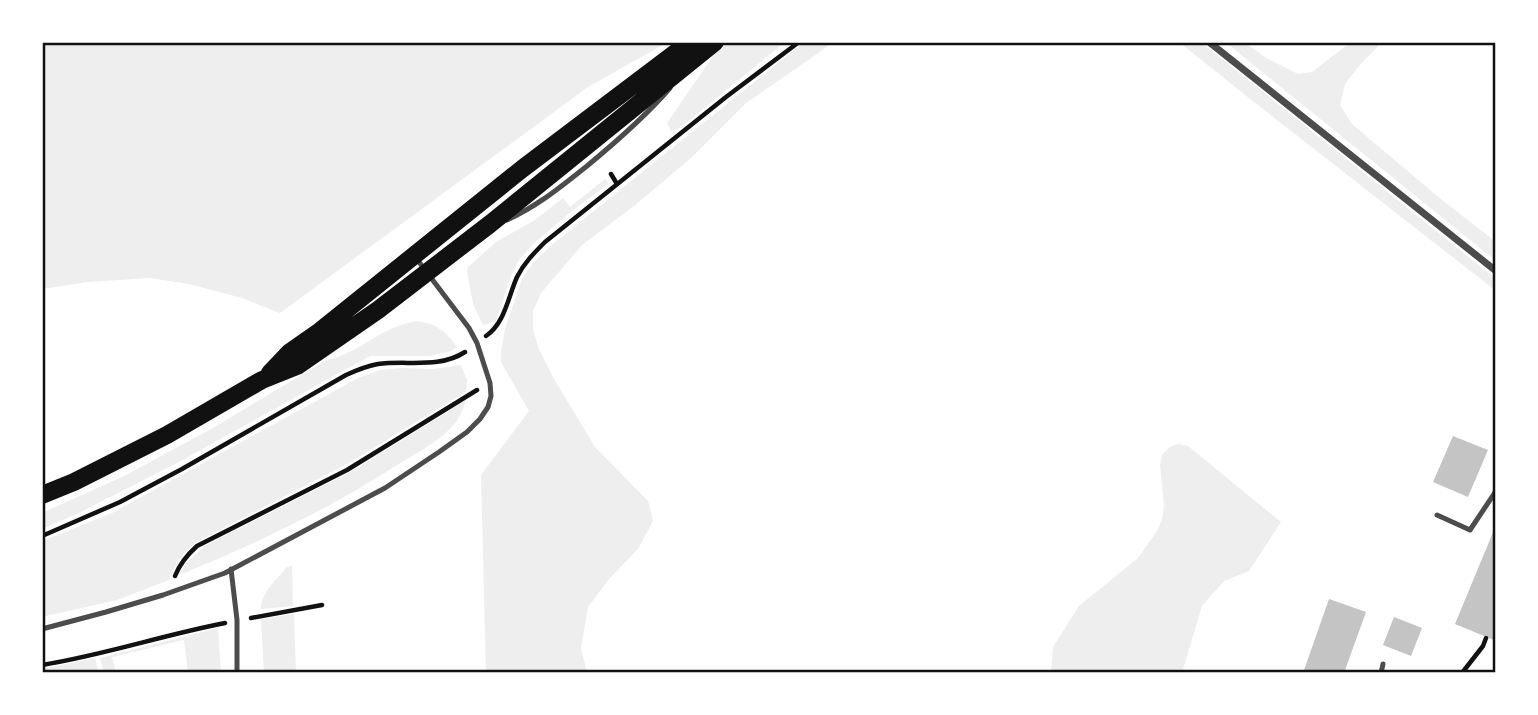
<svg xmlns="http://www.w3.org/2000/svg" width="1538" height="715" font-family="Arial,sans-serif">
	<style>
		.green { fill: #eee }
		.building { fill: #c4c4c4 }
		.lines { fill: none; stroke-linecap: round; stroke-linejoin: round }
		.path { stroke: #111; stroke-width: 4.5 }
		.service { stroke: #4c4c4c; stroke-width: 5 }
		.minor { stroke: #4c4c4c; stroke-width: 7 }
		.trunk { stroke: #111; stroke-width: 18 }
		.neatline { fill: none; stroke: #111; stroke-width: 2.5 }
	</style>
	<rect width="100%" height="100%" fill="#fff"/>
	<!-- green -->
	<path class="green" d="M42,42H668L588,87L280,313L242,298L189,284L150,278L88,282L42,289Z
		M730,42H785L680,128L671,131L667,123L715,53Z
		M804,42H832L817,54L746,103L690,159L634,206L582,245L541,293L533,311V329L538,347L554,379L595,447L648,501L653,521L638,549L609,579L588,607L581,648L587,673H486L481,475L529,411L501,362V352L505,329L522,279L533,263L554,243Z
		M1179,42H1201L1496,279V291L1254,102Z
		M1225,42H1244L1266,58L1298,74L1312,72L1351,42H1382L1359,66L1345,84L1340,105L1352,124L1442,200L1496,242V261Z
		M605,179L609,184L573,210L533,244L519,260L511,276L496,321L483,325L473,304L467,272L468,267L496,242L535,220L563,198L570,207Z
		M415,321C435,323 445,330 457,347L451,351L430,356H370L177,463L81,512L42,529V513L124,476L213,428L326,360C351,356 370,338 393,328C400,325 408,323 415,321Z
		M461,365L467,380L466,392L347,464L195,543L179,559L169,580L117,600L42,617V541L112,513L358,378L380,370L402,368L433,369Z
		M466,400C463,410 459,420 451,428C435,444 413,455 394,467C327,510 253,545 179,575L186,563L205,546L354,470Z
		M1178,444L1188,446L1281,522L1249,571L1224,581L1202,606L1182,673H1051L1053,647L1079,606L1138,558L1157,531L1162,520L1164,506L1160,465L1162,455L1170,447Z
		M292,566L293,606L261,609C261,592 277,579 287,567Z
		M294,614L296,673H264L261,619Z
		M218,628L221,673H188L184,640L112,657L116,673H104L100,658Z
		M95,658L99,673H42V669Z"/>
	<!-- building -->
	<path class="building" d="M1453,436L1488,450L1468,497L1433,482Z
		M1496,525V641L1455,624Z
		M1329,599L1366,612L1344,673H1303Z
		M1394,617L1422,628L1411,656L1383,645Z"/>
	<g class="lines">
		<!-- path -->
		<path class="path" d="M611,174L617,184
			M486,336C505,323 508,297 517,277C524,263 534,253 545,242L726,97L799,42
			M42,536L120,502L182,469L346,375C357,370 366,366 378,364C407,360 439,369 465,352
			M175,576C180,563 187,555 197,546L347,470L477,390
			M251,618L322,605
			M42,665C104,655 163,635 225,623
			M1462,673L1483,646L1486,638"/>
		<!-- service -->
		<path class="service" d="M507,220C539,205 559,188 587,166C616,142 645,117 670,88
			M1437,515L1470,530L1496,491
			M231,569L237,620V673
			M42,629L106,612L163,595L225,573L385,488L439,452L467,432L480,419L488,407L491,396L490,383L477,343L469,328L416,258
			M1381,673L1383,664"/>
		<!-- minor -->
		<path class="minor" d="M1209,42L1496,271"/>
		<!-- trunk -->
		<path class="trunk" d="M270,373L290,352L320,331L522,169L690,42
			M42,495L74,482L167,435L262,380L297,366L378,310L490,224L715,42"/>
	</g>
	<!-- border -->
	<rect width="1538" height="715" fill="none" stroke="#ffffff" stroke-width="88"/>
	<rect x="44" y="44" width="1450" height="627" class="neatline"/>
</svg>
